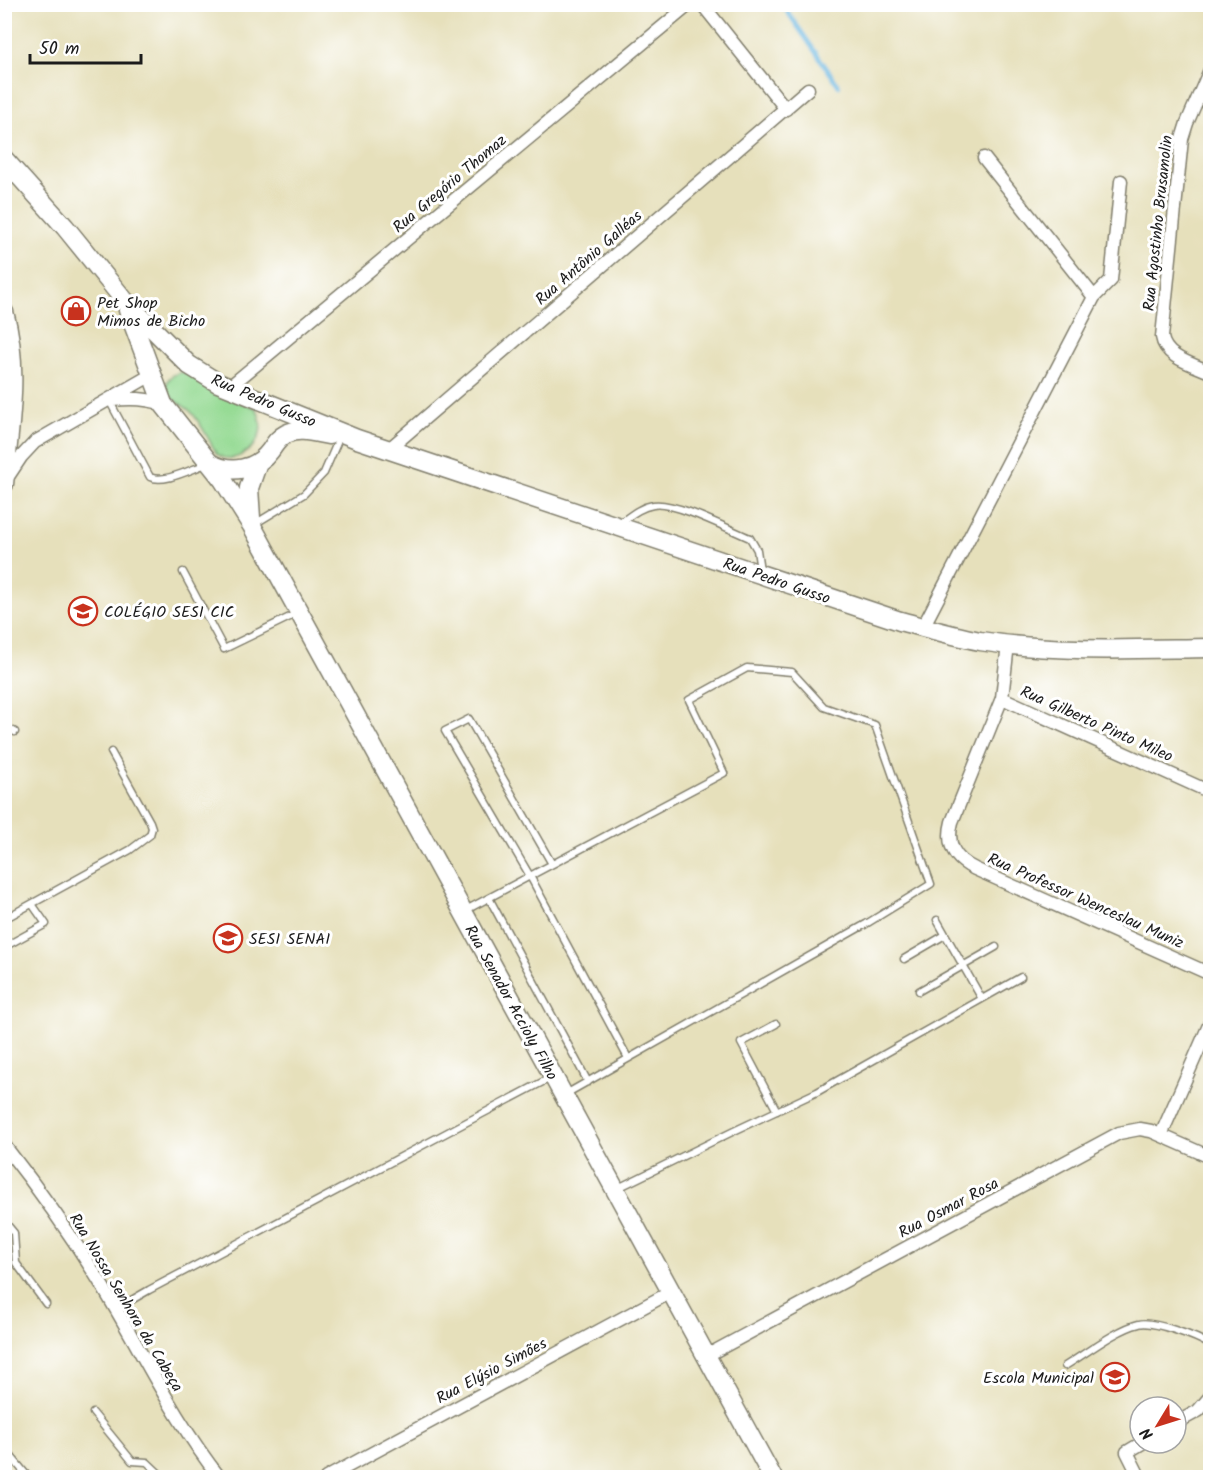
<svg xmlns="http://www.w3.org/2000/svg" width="1215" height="1482" font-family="Kalam,sans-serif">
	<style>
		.green { fill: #94da93; stroke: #587b58; stroke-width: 1.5 }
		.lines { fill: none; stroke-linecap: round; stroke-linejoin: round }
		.stream { stroke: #66b6e0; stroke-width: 4.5 }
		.lane-casing { stroke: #817e6c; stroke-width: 9 }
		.street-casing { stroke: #817e6c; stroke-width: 15 }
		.secondary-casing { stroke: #817e6c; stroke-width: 21 }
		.lane { stroke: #fff; stroke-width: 6 }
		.street { stroke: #fff; stroke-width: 12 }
		.secondary { stroke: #fff; stroke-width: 18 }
		.labels { text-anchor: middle; stroke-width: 6; stroke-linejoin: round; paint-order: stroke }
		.street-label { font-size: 16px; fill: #1c1c1c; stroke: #fff }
		.poi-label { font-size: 16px; fill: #1c1c1c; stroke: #fff; text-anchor: start }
	</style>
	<rect width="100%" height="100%" fill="#fff"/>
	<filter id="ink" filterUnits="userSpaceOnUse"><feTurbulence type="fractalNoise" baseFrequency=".0167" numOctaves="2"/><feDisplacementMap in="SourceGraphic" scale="12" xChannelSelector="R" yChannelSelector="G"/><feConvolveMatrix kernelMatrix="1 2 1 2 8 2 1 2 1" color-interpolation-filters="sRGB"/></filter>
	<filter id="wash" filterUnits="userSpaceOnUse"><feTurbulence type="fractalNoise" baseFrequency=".008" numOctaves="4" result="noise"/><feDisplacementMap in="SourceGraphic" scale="24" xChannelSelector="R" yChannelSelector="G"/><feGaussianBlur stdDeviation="1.35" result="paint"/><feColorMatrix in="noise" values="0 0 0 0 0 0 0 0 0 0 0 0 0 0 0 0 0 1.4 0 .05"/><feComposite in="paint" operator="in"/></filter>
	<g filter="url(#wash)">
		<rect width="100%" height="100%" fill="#e6e0bb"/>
		<!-- green -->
		<path class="green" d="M182,372C191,373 205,388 215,392C228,398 243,403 256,408C260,416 262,424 260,433C255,450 233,466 217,454C208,440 201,421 189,410C182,404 167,398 166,387C166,378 174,374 182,372Z"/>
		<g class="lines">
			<!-- stream -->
			<path class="stream" d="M782,4L839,86"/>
		</g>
	</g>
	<g filter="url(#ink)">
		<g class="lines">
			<!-- lane casing -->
			<g class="lane-casing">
				<path id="lane" d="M109,400L150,477C164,484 191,469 207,464
					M620,523C630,516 640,507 653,505C675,501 728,529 750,538L757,550L760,570
					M253,525L304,494L324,473L340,436
					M183,572L224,649L296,614
					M4,726L15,732
					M552,864L469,719L445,731L530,876L628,1058
					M489,898L588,1082
					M466,910L724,773L689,700L747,668L792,672L824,707L875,725L931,884L866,924L564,1095
					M4,919L130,850L150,835L152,828L150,822L111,752
					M937,920L982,999
					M4,947L46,924L32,904
					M904,959L945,935
					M919,991L996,947
					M776,1024L741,1043L777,1111
					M618,1188L734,1131L817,1092L1021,977
					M4,1221L14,1233L16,1263L46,1304
					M116,1309L149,1290L552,1077
					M1065,1366C1085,1354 1117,1329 1139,1324C1152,1320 1198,1337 1210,1345
					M93,1413L132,1461L147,1462L164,1478
					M4,1448L29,1478"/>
			</g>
			<!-- street casing -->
			<g class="street-casing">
				<path id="street" d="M702,4L786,109
					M1210,70L1187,123L1182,139L1162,337C1165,358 1193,364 1210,372
					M984,158L1094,297
					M228,388L690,4
					M113,400C131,398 146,398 163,404
					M389,449L808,89
					M7,478L21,457L35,442L153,374
					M923,627L1094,297L1111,280L1121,181
					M1008,644L1002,698L952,822C946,844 954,859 975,869L1210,974
					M1002,698L1210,792
					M1161,1135L1210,1023
					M4,1145C45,1197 84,1253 117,1311C150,1368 179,1426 220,1478
					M706,1356L1119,1133L1140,1129L1151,1131L1210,1157
					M1176,1423L1198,1411L1210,1397
					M326,1478L671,1292
					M1140,1478L1127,1452L1142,1443"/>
			</g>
			<!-- secondary casing -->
			<g class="secondary-casing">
				<path id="secondary" d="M4,159L65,227L125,301L189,365L218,383L357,439L900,621C926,628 953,636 980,641C1056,653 1134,649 1210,648
					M128,310L163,404L223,480L252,526L773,1478
					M4,312C20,368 9,427 4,484
					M210,463C230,475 256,470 270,451C275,444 278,438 286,434C299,427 316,433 329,435
					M251,518L249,488L258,462"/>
			</g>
			<!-- lane -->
			<use href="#lane" class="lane"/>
			<!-- street -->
			<use href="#street" class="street"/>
			<!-- secondary -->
			<use href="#secondary" class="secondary"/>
		</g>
	</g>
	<!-- icons -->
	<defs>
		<g id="shop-ring" transform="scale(1.5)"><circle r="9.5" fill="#fff" stroke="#c8321e" stroke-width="1.5"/><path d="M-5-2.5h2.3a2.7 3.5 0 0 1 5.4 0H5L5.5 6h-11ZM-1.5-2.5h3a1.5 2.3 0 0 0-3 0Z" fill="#c8321e"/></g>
		<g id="school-ring" transform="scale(1.5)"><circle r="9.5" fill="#fff" stroke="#c8321e" stroke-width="1.5"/><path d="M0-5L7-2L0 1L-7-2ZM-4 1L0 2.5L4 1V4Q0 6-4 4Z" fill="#c8321e"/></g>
		<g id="university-ring" transform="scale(1.5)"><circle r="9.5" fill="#fff" stroke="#c8321e" stroke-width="1.5"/><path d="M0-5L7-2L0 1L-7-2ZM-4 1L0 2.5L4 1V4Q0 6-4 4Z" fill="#c8321e"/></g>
	</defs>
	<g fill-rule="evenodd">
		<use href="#shop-ring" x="76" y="311"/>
		<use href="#school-ring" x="83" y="611"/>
		<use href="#university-ring" x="228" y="938"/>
		<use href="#school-ring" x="1115" y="1377"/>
	</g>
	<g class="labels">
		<!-- street labels -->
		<g class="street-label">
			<text transform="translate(449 183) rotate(-40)" y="6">Rua Gregório Thomaz</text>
			<text transform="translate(1157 223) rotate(-84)" y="6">Rua Agostinho Brusamolin</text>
			<text transform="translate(588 257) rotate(-41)" y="6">Rua Antônio Galléas</text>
			<text transform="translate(264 400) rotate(23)" y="6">Rua Pedro Gusso</text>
			<text transform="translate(777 580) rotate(19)" y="6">Rua Pedro Gusso</text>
			<text transform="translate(1097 723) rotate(24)" y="6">Rua Gilberto Pinto Mileo</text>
			<text transform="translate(1086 900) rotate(24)" y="6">Rua Professor Wenceslau Muniz</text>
			<text transform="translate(512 1002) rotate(61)" y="6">Rua Senador Accioly Filho</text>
			<text transform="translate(948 1207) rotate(-28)" y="6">Rua Osmar Rosa</text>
			<text transform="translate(127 1302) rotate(59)" y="6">Rua Nossa Senhora da Cabeça</text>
			<text transform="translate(491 1370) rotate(-28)" y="6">Rua Elýsio Simões</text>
		</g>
		<!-- poi labels -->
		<g class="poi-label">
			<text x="97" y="308">Pet Shop<tspan x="97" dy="18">Mimos de Bicho</tspan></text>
			<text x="104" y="617">COLÉGIO SESI CIC</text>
			<text x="249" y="944">SESI SENAI</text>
			<text x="1094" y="1383" text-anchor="end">Escola Municipal</text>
		</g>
	</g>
	<!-- margin -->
	<rect width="1215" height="1482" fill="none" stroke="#fff" stroke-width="24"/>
	<!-- north arrow -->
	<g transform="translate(1158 1425) rotate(232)"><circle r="28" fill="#ffffff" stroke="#a4a4a4" stroke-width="1.5"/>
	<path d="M0-4.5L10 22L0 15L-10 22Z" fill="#c8321e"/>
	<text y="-9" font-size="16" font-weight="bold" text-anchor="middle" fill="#1c1c1c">N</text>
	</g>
	<!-- scale -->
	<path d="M30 54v9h111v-9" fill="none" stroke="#1c1c1c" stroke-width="3"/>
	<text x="39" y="54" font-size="18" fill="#1c1c1c" stroke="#ffffff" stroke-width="4.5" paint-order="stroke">50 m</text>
</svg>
